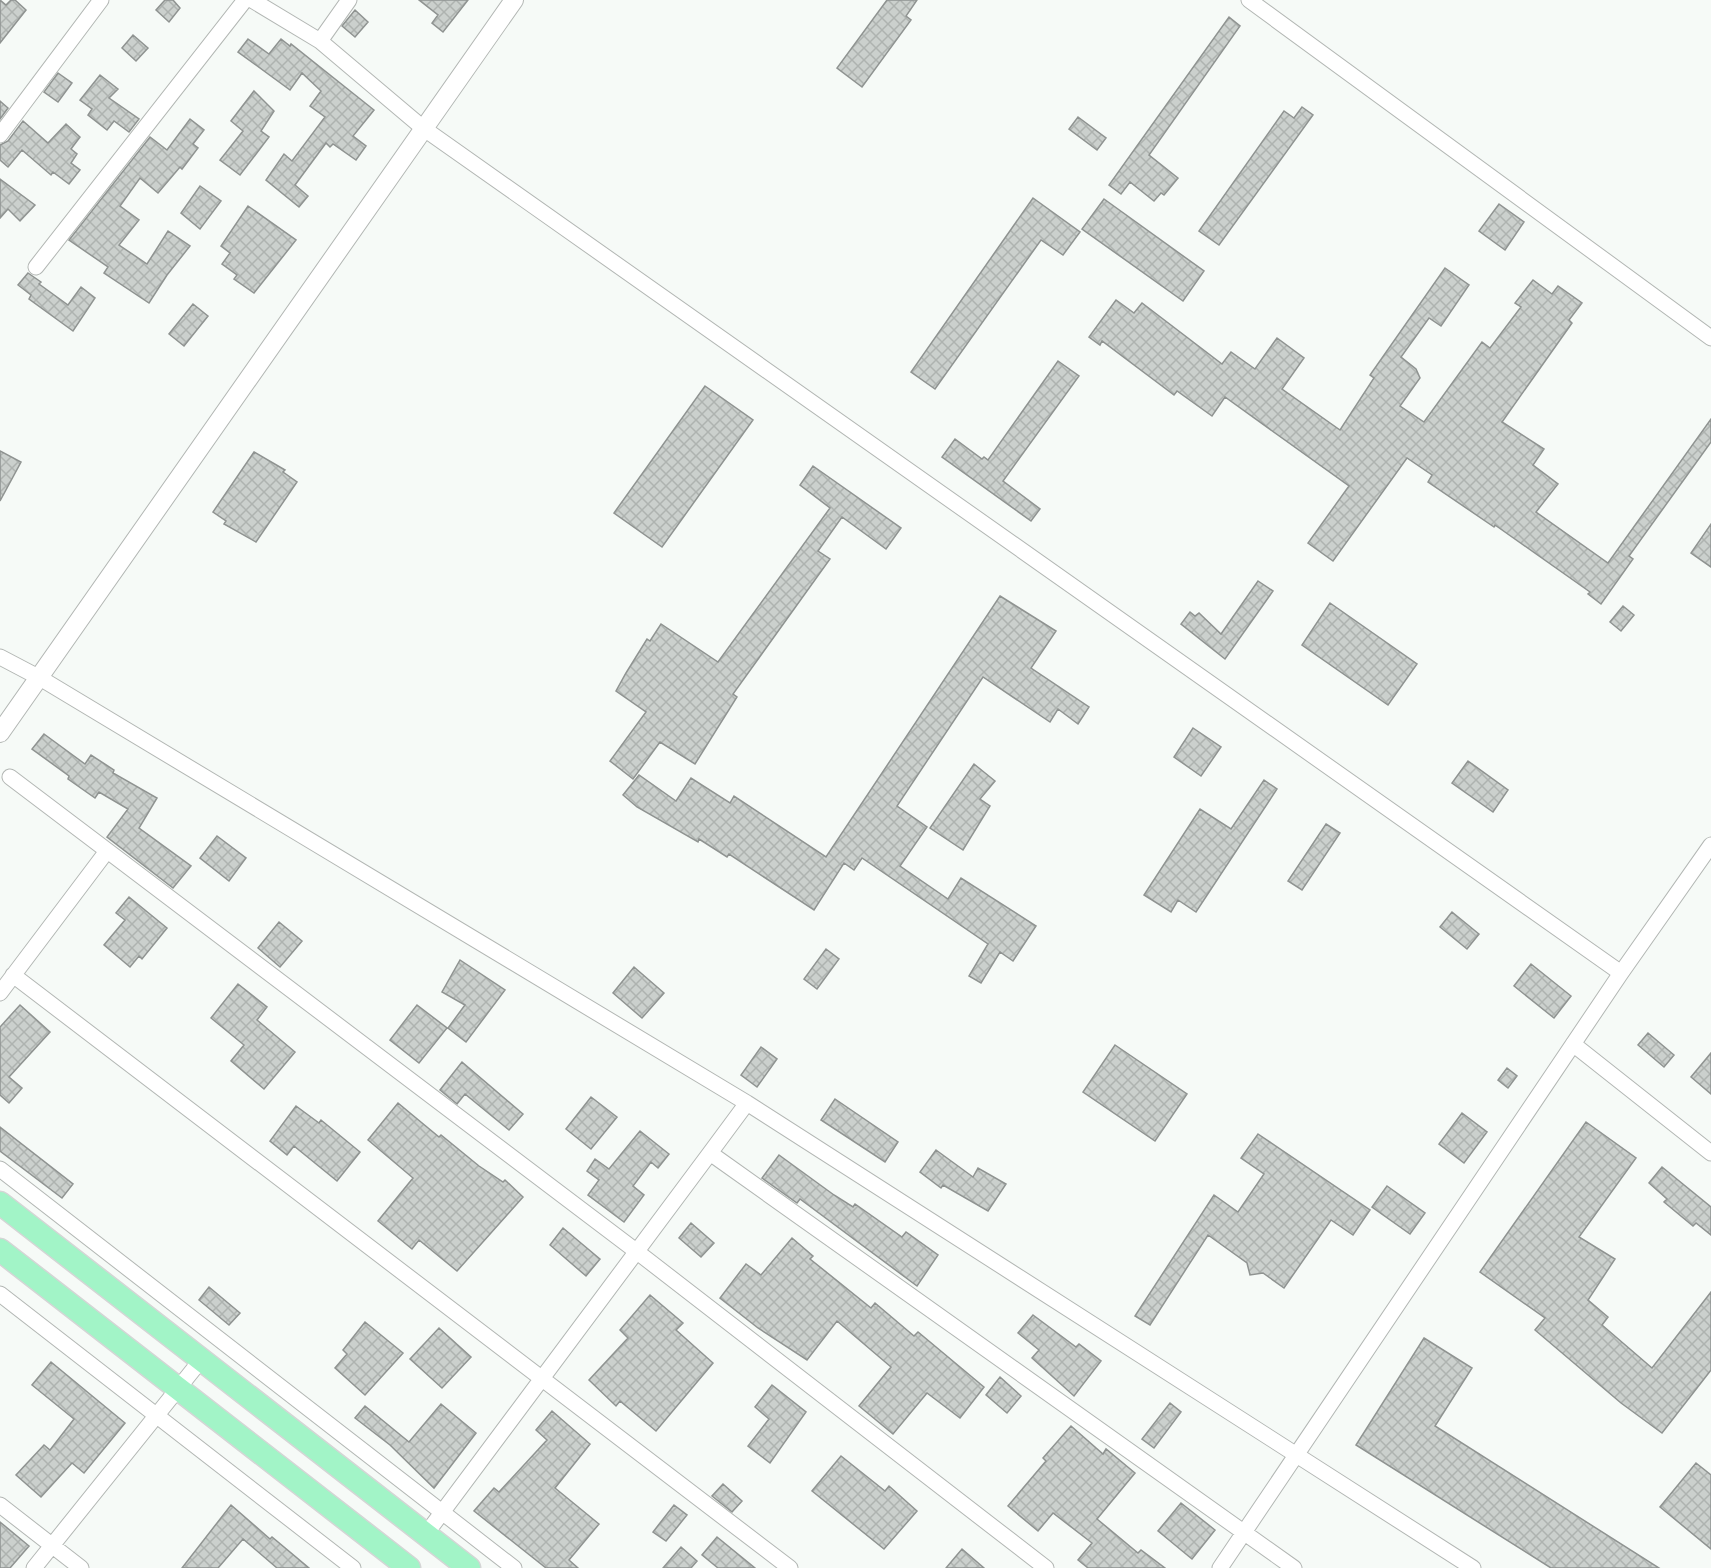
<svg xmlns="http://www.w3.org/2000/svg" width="1711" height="1568" font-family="Figtree,sans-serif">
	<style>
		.building { fill: url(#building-cross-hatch); stroke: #8f9391; stroke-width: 1.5 }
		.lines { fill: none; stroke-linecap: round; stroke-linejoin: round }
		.minor-casing { stroke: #b3b7b4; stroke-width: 17 }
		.tertiary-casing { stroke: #b3b7b4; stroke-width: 20 }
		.primary-casing { stroke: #d4d5d5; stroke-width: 25 }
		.minor { stroke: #fff; stroke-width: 15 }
		.tertiary { stroke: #fff; stroke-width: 18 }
		.primary { stroke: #a2f4c7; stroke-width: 22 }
	</style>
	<defs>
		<pattern id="building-cross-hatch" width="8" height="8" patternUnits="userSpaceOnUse" patternTransform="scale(1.5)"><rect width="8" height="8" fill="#cbd0cd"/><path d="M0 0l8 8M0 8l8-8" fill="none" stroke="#aeb3b0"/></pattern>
	</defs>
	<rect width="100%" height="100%" fill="#f6faf7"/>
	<!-- building -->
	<path class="building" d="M0,0L6,5L11,0H15L26,10L0,43Z
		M165,0H173L180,8L169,22L156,10Z
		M419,0H468L443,32L432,23L438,15Z
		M887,0H917L906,16L911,20L862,87L837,68Z
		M355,10L368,22L355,37L342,26Z
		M1229,17L1240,26L1149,155L1178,178L1164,195L1161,193L1154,201L1130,182L1121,194L1109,185Z
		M133,35L148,48L136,61L122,48Z
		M248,39L269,54L281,39L290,46L291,44L374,110L353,136L366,146L356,160L333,144L330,147L326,143L295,185L308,196L299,207L266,180L284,154L292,161L325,117L310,106L321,91L302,73L290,90L238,52Z
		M58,73L72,83L58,102L44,92Z
		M100,75L118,89L109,98L139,119L129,132L114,121L107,130L88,115L92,109L80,100Z
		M254,91L274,111L261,131L269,137L240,175L220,160L243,131L231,121Z
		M0,101L8,108L0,119Z
		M1302,107L1313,115L1219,245L1199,231L1284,111L1294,118Z
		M1078,117L1106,138L1097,150L1069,129Z
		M190,119L204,130L193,144L198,148L182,169L180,167L158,193L140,178L120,206L139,220L119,245L147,264L168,231L190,246L167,275L149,303L104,273L108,267L69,240L150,137L167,150Z
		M23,121L48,143L66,124L80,137L71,149L77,154L71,163L80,170L69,184L53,172L51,175L22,150L8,167L0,160V145L8,141Z
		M0,179L35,205L20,221L8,209L0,218Z
		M200,186L221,201L200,229L181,213Z
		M1033,198L1080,232L1063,255L1041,240L935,389L911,372Z
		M1104,199L1204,271L1183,301L1082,229Z
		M1499,204L1524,222L1505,250L1479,231Z
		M248,206L296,240L254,293L234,279L237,275L222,264L230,253L221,246Z
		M1445,268L1469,285L1441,326L1429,318L1401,357L1416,369L1420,378L1400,406L1424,422L1482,342L1490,348L1521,307L1515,303L1533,280L1552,294L1558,286L1582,303L1569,320L1572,323L1502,422L1544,449L1533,465L1558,484L1536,512L1608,563L1711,419V442L1629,556L1633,559L1601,604L1588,594L1590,592L1495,525L1494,527L1428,482L1432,475L1407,458L1333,561L1308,543L1349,486L1225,397L1212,416L1177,391L1174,395L1102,341L1100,345L1089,337L1116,300L1134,313L1142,303L1222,364L1231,352L1255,369L1277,338L1304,358L1282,389L1340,430L1374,378L1370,375Z
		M28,273L41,282L39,284L68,305L81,287L95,298L73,331L29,299L31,295L18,285Z
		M193,304L208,316L184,346L169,334Z
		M1058,361L1079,376L1003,481L1040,509L1031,521L942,457L955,439L982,459L984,457L988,460Z
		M705,386L753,420L662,547L614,513Z
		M0,451L21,462L0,501Z
		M254,452L285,470L283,472L297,482L256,542L224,524L226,521L213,512Z
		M813,466L901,528L886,549L842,517L818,551L830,559L733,694L737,697L695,764L660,742L633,779L610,761L646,712L616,691L626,673L647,639L650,641L661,624L718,662L830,508L800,485Z
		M1711,524V567L1691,553Z
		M1258,581L1273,591L1225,659L1181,624L1190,612L1195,616L1199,613L1221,634Z
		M1000,596L1056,631L1031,668L1089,707L1078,724L1058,709L1050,722L983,677L897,806L927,827L900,866L948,899L961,878L1036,926L1013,961L1000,952L981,983L969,976L988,944L862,858L854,870L844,863L814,910L729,854L727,857L699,839L698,842L637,807L623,795L639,775L676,801L691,778L730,803L734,796L826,857Z
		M1330,603L1417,664L1388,705L1302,645Z
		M1623,606L1634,615L1621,631L1610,622Z
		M1193,728L1221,747L1201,776L1174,757Z
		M44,734L85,764L91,755L114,770L113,773L157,798L139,828L191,866L173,888L107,837L128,809L99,792L95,798L68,779L69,776L32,749Z
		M1468,761L1508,790L1493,812L1452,783Z
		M974,764L995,781L980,799L990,806L963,850L930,828Z
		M1264,780L1277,789L1196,912L1178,900L1171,912L1144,895L1200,809L1231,829Z
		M1326,824L1340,833L1302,890L1288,881Z
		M217,836L246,858L229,881L200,858Z
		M129,897L167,928L142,959L139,956L130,967L104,945L125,920L116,913Z
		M1452,912L1479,934L1467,949L1440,927Z
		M279,922L302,941L280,967L258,948Z
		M826,949L839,959L817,989L804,979Z
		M460,960L505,990L466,1042L448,1028L465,1005L442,992Z
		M1531,964L1571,996L1554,1018L1514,986Z
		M634,967L664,993L642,1018L613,993Z
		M238,984L267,1007L257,1020L295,1052L264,1089L231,1061L244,1045L211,1018Z
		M20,1005L50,1032L9,1077L22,1088L9,1103L0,1095V1027Z
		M417,1005L447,1028L419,1063L390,1040Z
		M1648,1033L1674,1055L1664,1067L1638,1045Z
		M1115,1045L1187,1094L1155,1141L1083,1092Z
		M761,1047L777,1059L757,1087L741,1075Z
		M1711,1053V1094L1691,1077Z
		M462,1062L523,1114L509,1130L465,1094L457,1104L440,1090Z
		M1507,1068L1517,1076L1508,1088L1498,1080Z
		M591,1097L617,1117L591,1149L566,1129Z
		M835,1099L898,1142L885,1162L821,1120Z
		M398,1103L439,1137L441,1135L479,1166L503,1182L505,1180L523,1197L457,1271L419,1240L412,1249L378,1221L413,1178L368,1140Z
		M296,1106L319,1123L321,1120L360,1152L337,1181L294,1146L287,1155L270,1141Z
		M1462,1113L1487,1132L1464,1163L1439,1144Z
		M1586,1122L1636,1158L1579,1237L1615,1259L1588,1300L1608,1317L1602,1325L1652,1368L1711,1292V1370L1662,1433L1621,1403L1535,1330L1545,1318L1480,1272Z
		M0,1127L73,1184L62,1198L0,1151Z
		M640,1131L669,1154L658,1168L651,1162L633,1186L644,1195L624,1222L588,1195L599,1180L587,1171L595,1159L609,1169Z
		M1258,1134L1370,1210L1353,1235L1331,1220L1284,1288L1263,1273L1250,1275L1247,1263L1208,1235L1150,1325L1135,1316L1214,1195L1238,1212L1264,1174L1241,1158Z
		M936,1150L973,1177L978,1168L1006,1184L988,1211L943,1185L941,1188L920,1172Z
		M779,1155L834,1195L853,1207L855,1204L902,1237L906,1232L938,1255L917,1286L800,1199L797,1203L762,1178Z
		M1662,1167L1711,1207V1235L1696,1223L1693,1226L1664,1202L1667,1199L1649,1183Z
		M1387,1186L1425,1213L1410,1234L1372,1207Z
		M691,1223L714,1243L701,1257L679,1238Z
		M563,1228L600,1259L586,1276L550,1245Z
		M792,1238L813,1256L810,1259L871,1308L875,1303L914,1336L918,1332L984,1387L960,1418L927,1393L893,1434L859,1406L891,1367L837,1321L807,1360L758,1328L720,1298L746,1264L761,1275Z
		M209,1287L240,1313L229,1325L199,1300Z
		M650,1295L683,1323L676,1330L713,1363L656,1431L620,1401L616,1406L589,1380L628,1338L620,1330Z
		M1033,1315L1076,1347L1079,1344L1101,1361L1074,1396L1032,1358L1039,1350L1018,1333Z
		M365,1322L403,1353L365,1395L335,1368L347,1354L343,1350Z
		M439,1328L471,1357L442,1388L410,1359Z
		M1424,1338L1472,1368L1435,1426L1659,1568H1551L1356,1445Z
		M51,1362L125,1423L84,1473L72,1463L41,1497L16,1475L44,1445L50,1450L74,1419L32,1385Z
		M1000,1377L1021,1396L1007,1413L986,1395Z
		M772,1385L806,1412L770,1463L748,1446L769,1419L755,1407Z
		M1170,1403L1181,1412L1154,1448L1142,1439Z
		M441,1404L476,1433L434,1488L390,1445L355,1418L365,1406L409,1442Z
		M552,1411L590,1444L555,1488L599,1524L569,1560L578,1568H546L474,1511L494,1488L499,1492L547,1440L536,1430Z
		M1071,1426L1103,1454L1106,1449L1135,1473L1097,1519L1138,1553L1141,1550L1165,1568H1088L1078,1560L1092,1543L1053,1513L1038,1531L1008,1506L1046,1461L1043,1458Z
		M841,1456L885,1491L889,1486L917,1511L884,1549L812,1491Z
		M1696,1463L1711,1475V1549L1660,1507Z
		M723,1484L742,1501L732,1512L712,1496Z
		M1181,1503L1215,1530L1192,1559L1158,1531Z
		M231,1505L270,1539L272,1537L309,1568H277L243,1539L218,1568H182Z
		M674,1505L687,1515L666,1541L653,1532Z
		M0,1522L29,1546L10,1568H0Z
		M717,1537L755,1568H718L702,1555Z
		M681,1547L697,1561L691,1568H663Z
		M962,1549L984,1568H946Z"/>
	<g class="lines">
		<!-- minor casing -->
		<g class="minor-casing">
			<path id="minor" d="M252,0L320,41L423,128L1621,973
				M1249,0L1711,338
				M320,41L349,0
				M0,135L101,0
				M36,267L245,0
				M0,657L40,678L747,1103L1473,1568
				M10,777L636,1251L1046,1568
				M13,975L790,1568
				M0,993L107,851
				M1573,1044L1711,1153
				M710,1153L747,1103
				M0,1169L514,1568
				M0,1294L353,1568
				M0,1505L81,1568
				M426,1534L710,1153L1294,1568
				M34,1568L201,1360
				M1220,1568L1621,973L1711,845"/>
		</g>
		<!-- tertiary casing -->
		<g class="tertiary-casing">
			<path id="tertiary" d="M0,733L514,0"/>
		</g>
		<!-- primary casing -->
		<g class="primary-casing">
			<path id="primary" d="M0,1203L469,1568
				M0,1250L409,1568"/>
		</g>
		<!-- minor -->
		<use href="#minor" class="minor"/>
		<!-- tertiary -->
		<use href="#tertiary" class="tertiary"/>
		<!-- primary -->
		<use href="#primary" class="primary"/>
	</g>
</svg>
